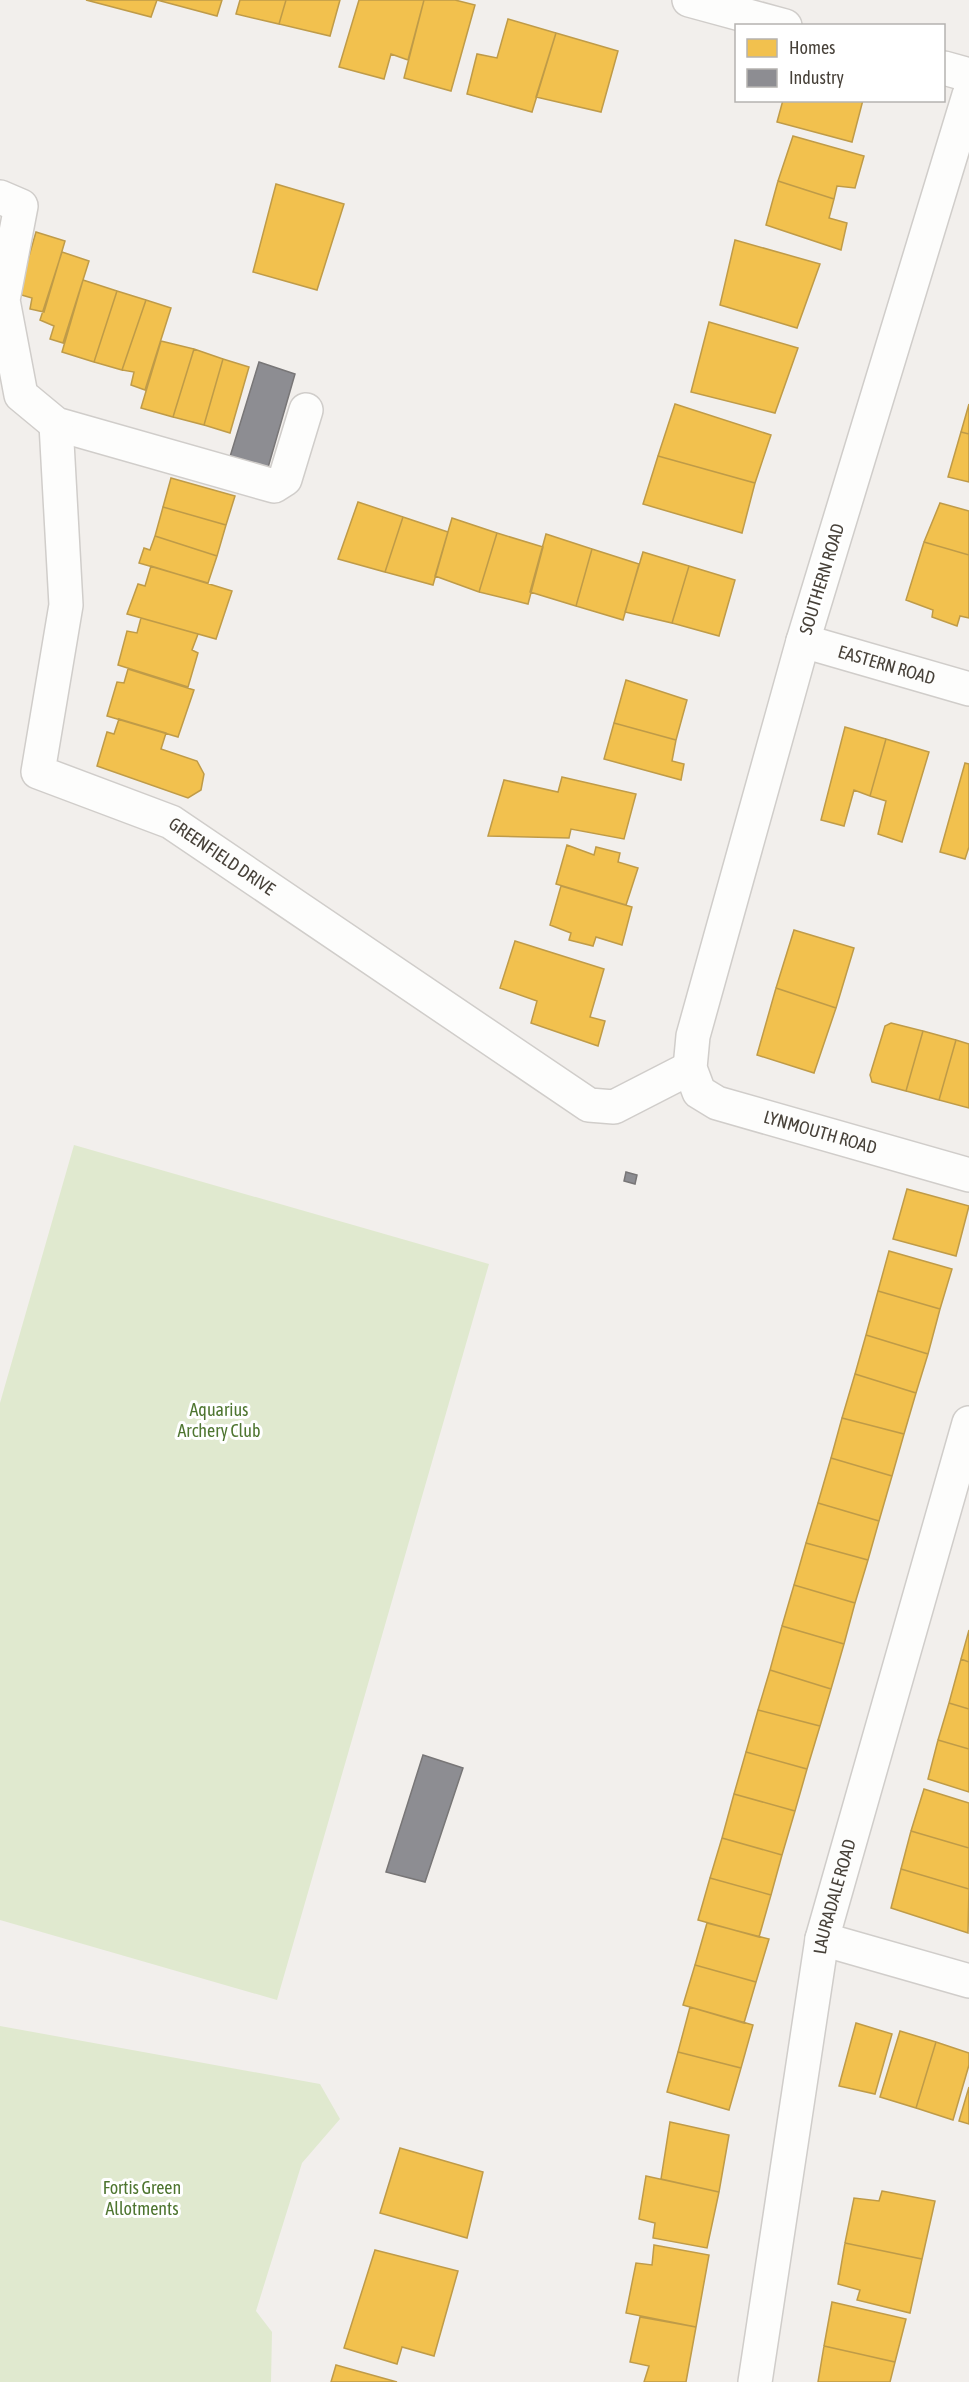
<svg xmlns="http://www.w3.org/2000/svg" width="969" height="2382" font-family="'Asap Condensed',sans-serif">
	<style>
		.green { fill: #e0e9cf }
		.homes { fill: #f2c14e; stroke: #bf9b48; stroke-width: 1.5 }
		.industry { fill: #8d8d92; stroke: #787677; stroke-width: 1.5 }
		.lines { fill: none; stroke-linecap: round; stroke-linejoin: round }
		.minor-casing { stroke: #d0cdca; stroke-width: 36 }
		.minor { stroke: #fdfdfc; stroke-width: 33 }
		.labels { text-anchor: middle; stroke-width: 6; stroke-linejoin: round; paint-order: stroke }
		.street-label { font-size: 18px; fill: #474139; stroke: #fff }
		.park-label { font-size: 18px; fill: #4e7530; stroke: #fff }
	</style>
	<rect width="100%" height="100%" fill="#f2efec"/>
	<!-- green -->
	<path class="green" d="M74,1145L489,1264L277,2000L0,1920V1403Z
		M0,2026L320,2084L340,2119L302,2163L256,2311L272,2332L271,2382H0Z"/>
	<!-- homes -->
	<path class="homes" d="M86,0H157L151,17Z
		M157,0H222L217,16Z
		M240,0H286L279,24L236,14Z
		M286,0H340L330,36L279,24Z
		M359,0H424L408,60L391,54L384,79L339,67Z
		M424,0H455L475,5L451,91L404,78Z
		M508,19L556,33L532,112L467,94L477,54L497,58Z
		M556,33L618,51L601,112L536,97Z
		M783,100H863L852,142L777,122Z
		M793,136L864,156L855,188L837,186L834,199L778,181Z
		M778,181L834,199L829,218L847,223L841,250L766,225Z
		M276,184L344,204L317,290L253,272Z
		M36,232L65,241L44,312L30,309L32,298L18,294Z
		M735,240L820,264L797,328L720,305Z
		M62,252L89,261L63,343L50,339L54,326L40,320Z
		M83,280L117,291L94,362L62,352Z
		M117,291L146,300L122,370L94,362Z
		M146,300L171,308L145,390L131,385L134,372L122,370Z
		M709,322L798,348L775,413L691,392Z
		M161,341L194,349L173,417L141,408Z
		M194,349L223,359L204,425L173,417Z
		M223,359L249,367L230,433L204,425Z
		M675,404L771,435L755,483L658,456Z
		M969,404V434L961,432Z
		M961,432L969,434V482L948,477Z
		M658,456L755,483L742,533L643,504Z
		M171,478L235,496L226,525L163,507Z
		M358,502L403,517L385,572L338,559Z
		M940,503L969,511V555L924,542Z
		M163,507L226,525L217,556L155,536Z
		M403,517L448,532L433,585L385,572Z
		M452,518L497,533L479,592L435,576Z
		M497,533L543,547L528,604L479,592Z
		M546,534L592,549L576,606L530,592Z
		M155,536L217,556L208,583L139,563L144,548L150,550Z
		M924,542L969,555V618L960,616L957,626L932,617L933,610L906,600Z
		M592,549L639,564L623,620L576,606Z
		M643,552L689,566L672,623L625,612Z
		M151,566L232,591L216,639L127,614L138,584L145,586Z
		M689,566L735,580L719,636L672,623Z
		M141,618L198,634L192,650L198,653L188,687L118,665L127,631L137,633Z
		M128,669L194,690L178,737L107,716L117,682L124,683Z
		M626,680L687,700L676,740L614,723Z
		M119,719L166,733L161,749L197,761L204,774L201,790L188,798L97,766L107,732L114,734Z
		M614,723L676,740L672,761L684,764L681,780L604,759Z
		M845,727L886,739L870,796L854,790L844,826L821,820Z
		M886,739L929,752L902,842L878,834L886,801L870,796Z
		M965,763L969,764V847L965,859L940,852Z
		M562,777L636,794L624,839L571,829L569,838L488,836L504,780L558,792Z
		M567,845L594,855L596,847L620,853L618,862L638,868L626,905L556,884Z
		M561,886L632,907L622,945L596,937L593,946L569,940L571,933L550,925Z
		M794,930L854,948L836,1008L776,988Z
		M515,941L604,969L590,1017L605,1021L598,1046L531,1023L537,1001L500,988Z
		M776,988L836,1008L814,1073L757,1055Z
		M891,1023L923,1031L906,1091L872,1082L870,1075L885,1026Z
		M923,1031L956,1040L939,1100L906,1091Z
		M956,1040L969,1044V1108L939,1100Z
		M907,1189L969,1206L956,1256L893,1239Z
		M889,1251L952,1269L940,1309L878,1291Z
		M878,1291L940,1309L928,1354L866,1335Z
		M866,1335L928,1354L916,1393L855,1374Z
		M855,1374L916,1393L904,1434L842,1418Z
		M842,1418L904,1434L892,1476L831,1458Z
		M831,1458L892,1476L879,1521L818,1503Z
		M818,1503L879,1521L868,1560L806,1543Z
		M806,1543L868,1560L855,1603L794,1585Z
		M794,1585L855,1603L844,1644L782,1626Z
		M782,1626L844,1644L831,1689L770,1670Z
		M969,1630V1662L961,1659Z
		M961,1659L969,1662V1709L949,1703Z
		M770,1670L831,1689L820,1726L758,1710Z
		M949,1703L969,1709V1749L938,1740Z
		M758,1710L820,1726L807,1769L746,1752Z
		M938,1740L969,1749V1792L928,1779Z
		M746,1752L807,1769L795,1811L734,1794Z
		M924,1789L969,1803V1848L911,1831Z
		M734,1794L795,1811L782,1855L722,1838Z
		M911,1831L969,1848V1889L901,1869Z
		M722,1838L782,1855L771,1895L710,1878Z
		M901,1869L969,1889L968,1933L891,1908Z
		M710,1878L771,1895L759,1937L698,1920Z
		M707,1923L769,1939L756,1982L695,1965Z
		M695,1965L756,1982L744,2023L683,2005Z
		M690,2007L753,2025L741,2068L678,2052Z
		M856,2023L892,2034L875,2094L839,2086Z
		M900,2031L936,2042L916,2108L880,2097Z
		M936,2042L969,2053V2065L953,2120L916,2108Z
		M678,2052L741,2068L729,2110L667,2092Z
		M969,2087V2124L959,2121Z
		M670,2122L729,2135L719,2192L661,2179Z
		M400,2148L483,2172L467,2238L380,2213Z
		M646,2176L719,2192L707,2248L653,2238L655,2223L639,2219Z
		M882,2191L935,2201L922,2259L845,2243L854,2198L879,2201Z
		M845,2243L922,2259L910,2313L857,2300L860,2290L838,2284Z
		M654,2245L709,2255L696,2327L626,2313L636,2263L652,2265Z
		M375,2250L458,2271L434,2356L402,2347L397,2364L344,2348Z
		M832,2302L906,2319L895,2362L824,2346Z
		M640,2317L696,2327L686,2382H644L649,2366L630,2362Z
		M824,2346L895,2362L890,2382H818Z
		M336,2365L397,2382H331Z"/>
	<!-- industry -->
	<path class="industry" d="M259,362L295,374L267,471L229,460Z
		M626,1172L637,1175L635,1184L624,1181Z
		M423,1755L463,1768L425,1882L386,1872Z"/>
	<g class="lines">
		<!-- minor casing -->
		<g class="minor-casing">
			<g id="minor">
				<path d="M689,0L785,26"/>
				<path d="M944,68L969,75"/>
				<path id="s1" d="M969,95L803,641L693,1036L690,1068L699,1092L717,1103L969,1175"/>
				<path d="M0,197L21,206L3,300L21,395L56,424L274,486L285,479L306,410"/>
				<path id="s2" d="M56,424L66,605L38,772L171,822L589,1105L614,1107L690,1068"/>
				<path id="s3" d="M803,641L969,689"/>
				<path d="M822,1939L969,1981"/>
				<path id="s4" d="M755,2382L822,1939L969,1423"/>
			</g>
		</g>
		<!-- minor -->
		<use href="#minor" class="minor"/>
	</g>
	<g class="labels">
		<!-- street labels -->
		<g class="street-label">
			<text transform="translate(822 579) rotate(-73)" y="6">SOUTHERN ROAD</text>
			<text dy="6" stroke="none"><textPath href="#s3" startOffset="87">EASTERN ROAD</textPath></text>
			<text dy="6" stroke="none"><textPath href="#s2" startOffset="554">GREENFIELD DRIVE</textPath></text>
			<text dy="6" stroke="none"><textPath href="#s1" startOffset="1167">LYNMOUTH ROAD</textPath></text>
			<text dy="6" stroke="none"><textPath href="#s4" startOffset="492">LAURADALE ROAD</textPath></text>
		</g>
		<!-- park labels -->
		<g class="park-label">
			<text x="219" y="1416">Aquarius<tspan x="219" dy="21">Archery Club</tspan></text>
			<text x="142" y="2194">Fortis Green<tspan x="142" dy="21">Allotments</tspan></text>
		</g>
	</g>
	<!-- legend -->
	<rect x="735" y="24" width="210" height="78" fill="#ffffff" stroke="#b5b3b0" stroke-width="1.5"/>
	<rect x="747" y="39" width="30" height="18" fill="#f2c14e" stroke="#b5b3b0" stroke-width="1.5"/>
	<text x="789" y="54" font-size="18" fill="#474139">Homes</text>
	<rect x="747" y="69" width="30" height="18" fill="#8d8d92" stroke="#b5b3b0" stroke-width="1.5"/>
	<text x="789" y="84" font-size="18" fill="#474139">Industry</text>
</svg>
